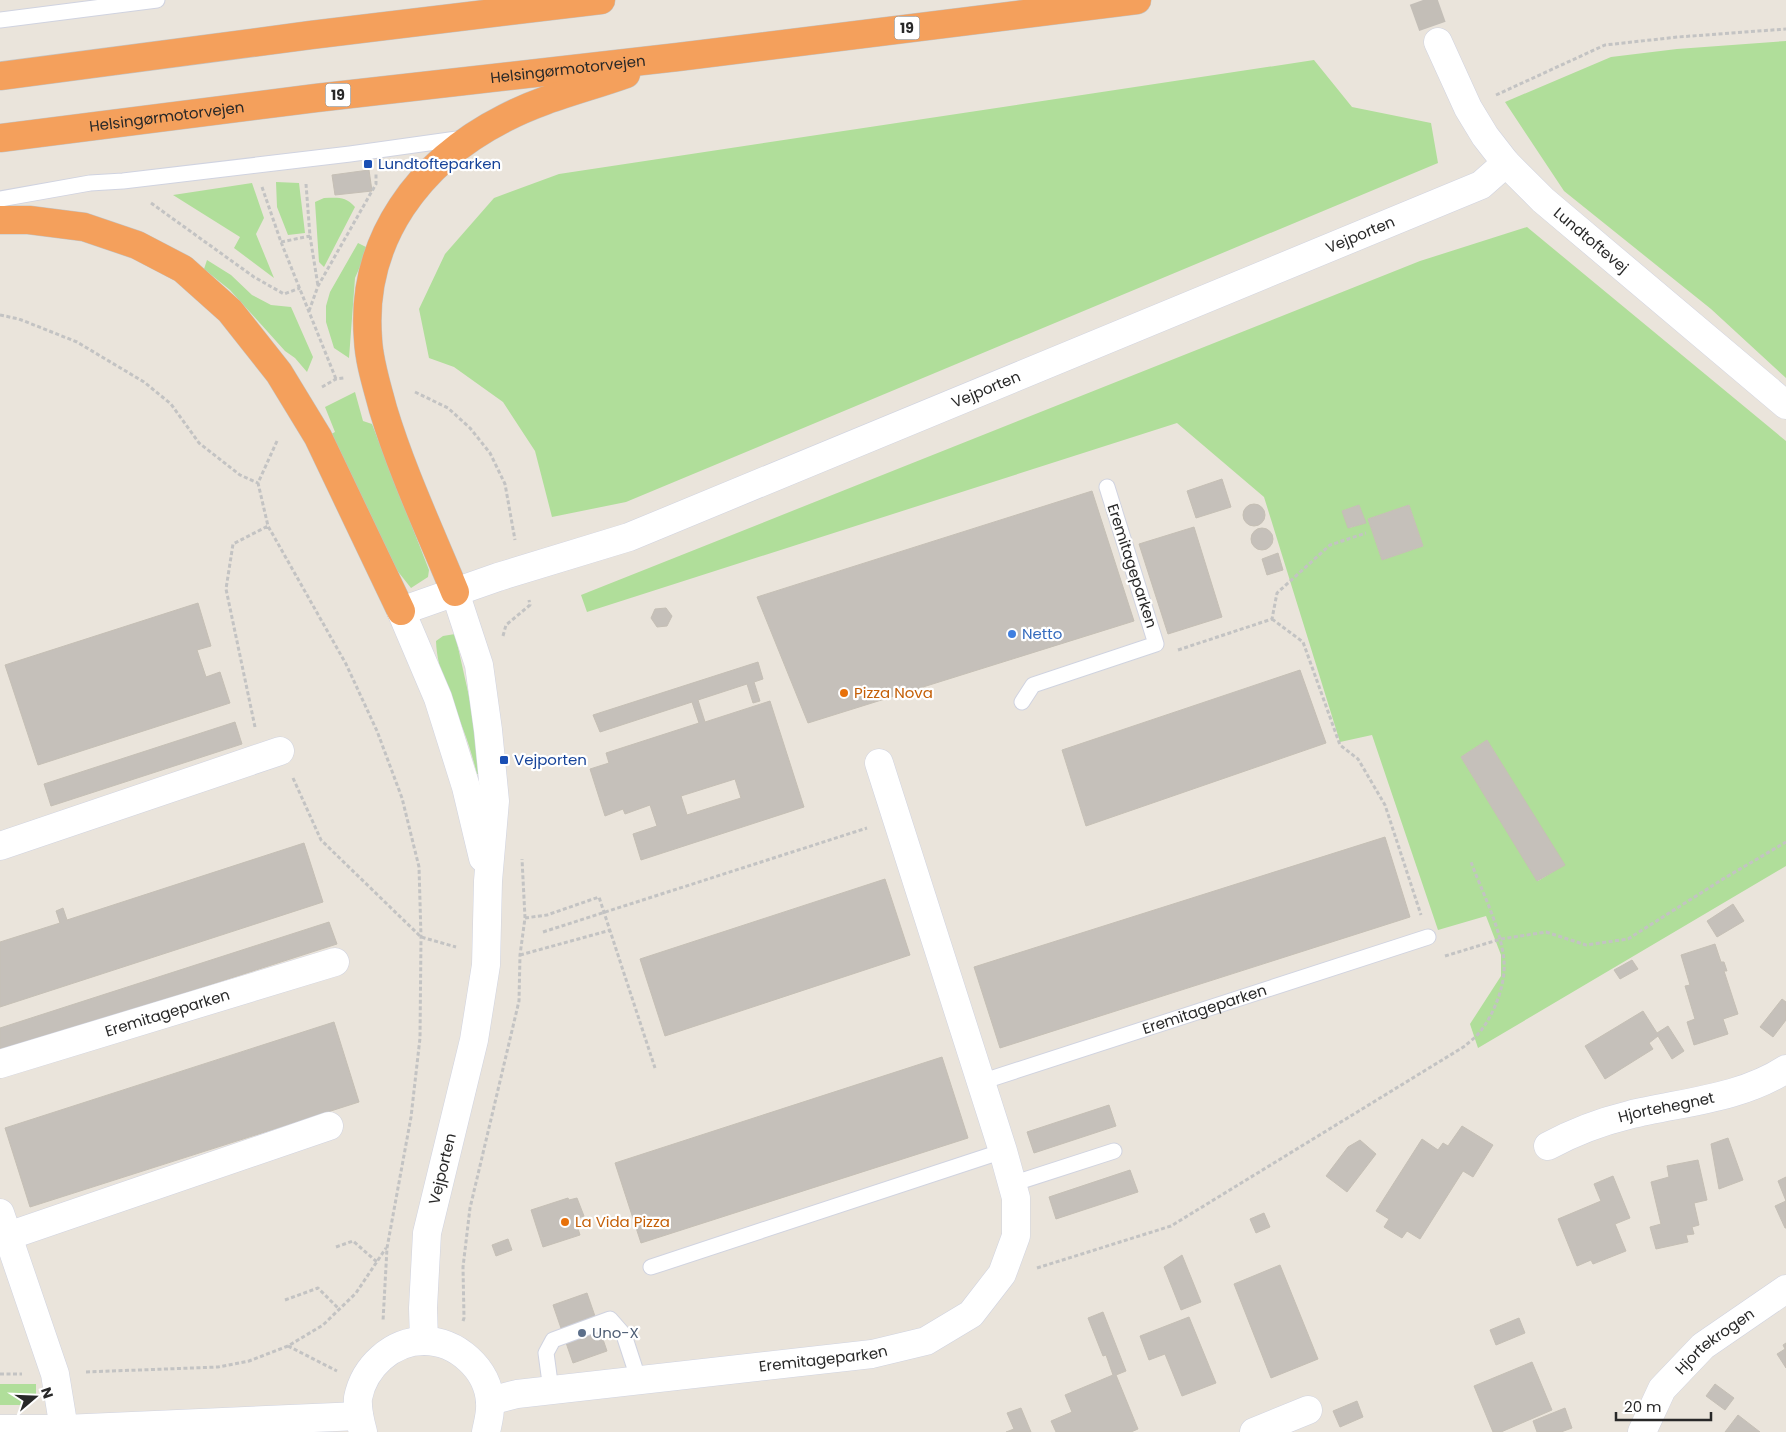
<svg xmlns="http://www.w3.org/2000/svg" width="1786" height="1432" font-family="Poppins,sans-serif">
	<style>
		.green { fill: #b0de9a; fill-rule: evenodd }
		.building { fill: #c5c0ba; stroke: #c5bfb5; fill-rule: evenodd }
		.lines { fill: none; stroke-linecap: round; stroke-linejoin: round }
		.tertiary-tunnel { stroke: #c3beb7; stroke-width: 28; stroke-dasharray: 28 14; stroke-linecap: butt }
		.service-casing { stroke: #d0d3e0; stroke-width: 17 }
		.minor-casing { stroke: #d0d3e0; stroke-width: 29 }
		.tertiary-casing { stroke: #d0d3e0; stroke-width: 29 }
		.motorway-casing { stroke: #c3c3c3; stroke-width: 29 }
		.path { stroke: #c3c3c3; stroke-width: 3; stroke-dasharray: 4 2.5; stroke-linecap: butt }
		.service { stroke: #fff; stroke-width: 15 }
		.minor { stroke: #fff; stroke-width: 28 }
		.tertiary { stroke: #fff; stroke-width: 28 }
		.motorway { stroke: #f4a05c; stroke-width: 28 }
		.transit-dot { fill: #1a4fb4; stroke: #fff; stroke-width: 2 }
		.shop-dot { fill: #3f7fe0; stroke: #fff; stroke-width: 2 }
		.food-dot { fill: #e8710a; stroke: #fff; stroke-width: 2 }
		.service-dot { fill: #5c6f8a; stroke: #fff; stroke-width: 2 }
		.labels { text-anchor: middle; stroke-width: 4.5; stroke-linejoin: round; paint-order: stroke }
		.shield { fill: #fff; stroke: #686868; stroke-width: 1 }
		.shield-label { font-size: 14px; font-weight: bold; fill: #282828 }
		.street-label { font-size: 15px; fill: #282828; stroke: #fff }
		.transit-label { font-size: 15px; fill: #164399; stroke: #fff; text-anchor: start }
		.shop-label { font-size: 15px; fill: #366cbe; stroke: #fff; text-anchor: start }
		.food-label { font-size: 15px; fill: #c56008; stroke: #fff; text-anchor: start }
		.service-label { font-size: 15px; fill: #4e5e75; stroke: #fff; text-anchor: start }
	</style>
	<rect width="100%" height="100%" fill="#eae4db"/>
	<!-- green -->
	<path class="green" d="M1786,41V378L1711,309L1564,191L1505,102L1611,57L1677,49Z
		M1314,60L1352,107L1431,123L1438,163L626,502L552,517L535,451L503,402L454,367L429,358L419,309L445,254L494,198L559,174Z
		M276,182L299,183L305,233L288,235L277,207Z
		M252,183L264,218L256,234L274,278L234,248L240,237L173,195Z
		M324,198C338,198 345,196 355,207L324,267L319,262L315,202Z
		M1527,227L1786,441V866L1478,1048L1470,1024L1501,976V955L1486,916L1438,930L1372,735L1340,742L1264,497L1177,423L587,612L581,595L1420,261ZM1359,505L1365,523L1349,528L1342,511ZM1409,505L1423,546L1382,560L1368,519ZM1487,740L1564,865L1538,881L1461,757Z
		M358,243L368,248L355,278L349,358L334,348L326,322V306L330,292Z
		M207,260L231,275L252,295L271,305L291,307L313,357L307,372L295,358L285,351L230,290L204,269Z
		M355,392L363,421L372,424L429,570L428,577L411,588L384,554L329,435L335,432L325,407Z
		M455,634L475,723L483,774H477C473,759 469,744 463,729C452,700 437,672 436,641L443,636Z
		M0,1384H36V1395L25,1405H0Z"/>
	<!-- building -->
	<path class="building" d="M369,170L372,191L335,195L332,175Z
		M1222,479L1231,507L1196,518L1187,491Z
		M1092,491L1134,621L808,723L757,597Z
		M1243 515a11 11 0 1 1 22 0a11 11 0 1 1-22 0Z
		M1359,505L1366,523L1348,528L1342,511Z
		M1409,505L1423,546L1382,560L1368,519Z
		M1194,527L1222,617L1168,634L1139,544Z
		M1251 539a11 11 0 1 1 22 0a11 11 0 1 1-22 0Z
		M1278,553L1283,570L1267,575L1262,559Z
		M198,603L211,646L197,650L206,677L220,672L230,703L38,765L5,665Z
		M666,608L672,616L667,626L657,627L651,618L655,609Z
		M758,662L763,679L754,682L760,701L753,703L747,684L698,700L705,722L770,701L804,807L641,860L633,834L657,826L650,805L625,814L623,809L605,816L590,769L609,763L606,753L699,723L692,702L600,732L593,715ZM735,779L741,798L687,815L681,796Z
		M1300,670L1326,743L1086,826L1062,750Z
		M235,722L242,744L51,806L44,784Z
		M1487,740L1565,865L1537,881L1461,757Z
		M1385,837L1410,917L1000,1048L974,967Z
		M304,843L323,902L0,1007V942L60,923L56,911L63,908L67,920Z
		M885,879L910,955L665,1036L640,959Z
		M1733,904L1744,921L1717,937L1707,921Z
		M329,922L337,944L0,1052V1028Z
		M1715,944L1721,962H1724L1727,971H1724L1738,1014L1723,1019L1728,1034L1694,1045L1687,1022L1695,1019L1685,986L1690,985L1681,955Z
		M1632,960L1638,969L1620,979L1614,970Z
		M1782,999L1786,1002V1020L1773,1037L1760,1027Z
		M1643,1011L1657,1033L1668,1026L1684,1051L1672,1059L1658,1036L1649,1043L1653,1049L1605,1079L1585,1046Z
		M334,1022L359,1102L30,1207L5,1128Z
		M942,1057L968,1138L641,1243L615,1163Z
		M1109,1105L1116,1126L1034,1153L1027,1132Z
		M1462,1126L1493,1145L1473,1177L1463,1171L1420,1239L1407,1231L1402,1238L1384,1227L1389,1219L1376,1211L1422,1139L1438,1150L1443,1143L1448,1146Z
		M1728,1138L1743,1180L1719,1189L1711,1144Z
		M1360,1140L1376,1154L1347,1192L1326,1176L1348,1147Z
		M1698,1160L1707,1200L1694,1203L1699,1225L1692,1227L1694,1234L1686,1235L1688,1242L1656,1249L1650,1227L1661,1224L1651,1182L1669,1177L1667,1166Z
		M1130,1170L1138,1192L1056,1219L1049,1197Z
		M1613,1176L1630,1218L1615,1224L1626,1251L1593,1264L1591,1260L1577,1266L1558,1219L1601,1201L1594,1184Z
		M1786,1177V1228H1785L1775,1206L1786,1201L1778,1181Z
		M568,1198L569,1200L577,1198L584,1216L575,1219L580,1235L543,1247L531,1210Z
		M1264,1213L1270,1227L1256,1233L1250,1219Z
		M508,1239L512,1250L496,1256L492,1245Z
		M1182,1255L1201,1302L1181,1310L1164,1267Z
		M1280,1265L1318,1359L1271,1378L1234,1284Z
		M587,1293L607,1351L573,1363L553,1305Z
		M1103,1312L1126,1371L1116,1375L1138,1429L1131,1432H1056L1051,1421L1072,1412L1065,1395L1113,1375L1106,1355L1103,1356L1088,1318Z
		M1189,1317L1216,1383L1182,1396L1165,1354L1149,1360L1140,1336Z
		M1519,1318L1525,1333L1496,1345L1490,1330Z
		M1786,1343V1368L1777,1354L1785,1349L1783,1345Z
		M1532,1362L1552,1410L1501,1432H1493L1474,1386Z
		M1715,1384L1734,1398L1725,1410L1706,1396Z
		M1357,1401L1363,1417L1340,1427L1333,1411Z
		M1021,1408L1031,1432H1006L1014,1429L1007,1413Z
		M1565,1408L1572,1428L1561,1432H1537L1533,1421Z
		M1738,1415L1760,1432H1725Z"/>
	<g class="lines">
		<!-- tertiary-tunnel -->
		<path class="tertiary-tunnel" d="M1423,0L1438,42"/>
		<!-- service casing -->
		<g class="service-casing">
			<g id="service">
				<path d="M0,20L157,0"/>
				<path d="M0,199L90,183L123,181L350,154L464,138"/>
				<path d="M1022,702L1033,685L1156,644L1107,487"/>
				<path id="s1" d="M981,1082L1428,937"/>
				<path d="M1012,1184L1114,1151"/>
				<path d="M651,1267L1003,1151"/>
				<path d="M551,1390L546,1353L553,1340L610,1319L624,1335L639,1381"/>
			</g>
		</g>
		<!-- minor casing -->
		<g class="minor-casing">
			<g id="minor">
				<path id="s2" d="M1506,163L1543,200L1786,405"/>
				<path d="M401,611L438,698L466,787L483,858"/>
				<path d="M0,846L280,751"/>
				<path id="s3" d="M0,1064L335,962"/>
				<path id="s4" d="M1548,1146C1574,1132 1600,1122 1629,1115C1682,1102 1740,1099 1786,1069"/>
				<path d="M0,1213L55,1374L64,1429"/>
				<path d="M8,1236L329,1126"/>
				<path id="s5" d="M424,1341L423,1308L427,1233L474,1040L486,965L488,881L495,801L488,730L479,665L455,592"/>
				<path id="s6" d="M490,1401L517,1394L872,1354L926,1341L971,1314L1002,1274L1016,1236V1198L1003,1151L879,763"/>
				<path d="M0,1429H64L359,1416"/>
				<path d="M363,1432C360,1421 357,1410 358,1398C364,1367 392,1341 424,1341C457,1341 488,1369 490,1402C491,1413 488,1422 486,1432"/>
				<path d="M1254,1432L1308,1410"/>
				<path id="s7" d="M1642,1432L1662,1389L1703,1346L1786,1289"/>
			</g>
		</g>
		<!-- tertiary casing -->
		<g class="tertiary-casing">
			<g id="tertiary">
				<path id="s8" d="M401,611L498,577L629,537L1481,185L1506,163L1485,136L1468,108L1438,42"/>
			</g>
		</g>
		<!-- motorway casing -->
		<g class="motorway-casing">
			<g id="motorway">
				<path d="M0,76L311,35L601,0"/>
				<path id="s9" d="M0,138L316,98L678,57L1137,0"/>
				<path d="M0,220H29L84,227L137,245L183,269L230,311L279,373L318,437L401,611"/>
				<path d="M455,592C430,531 402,472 383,409C377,386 369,362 368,339C360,239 420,161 505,118C543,98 587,88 626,74"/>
			</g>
		</g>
		<!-- path -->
		<path class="path" d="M1496,95L1605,45L1678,37L1786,29
			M306,184L310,236L318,286
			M262,187L281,242L336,379
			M151,203L254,277L284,294L300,288
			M281,242L310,236
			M309,311L318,286L376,184V174
			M0,315L19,319L77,342L144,382L171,404L199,443L240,475L258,483
			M322,387L336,379L344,378
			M415,392L448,408L470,428L490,453L505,484L515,540
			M277,441L258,483L268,526L346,664L377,731L402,798L419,867L421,937L420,1038L411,1117L387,1248L383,1321
			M1272,619L1303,642L1340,745L1358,759L1385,805L1421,915
			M503,636L506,625L530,605L529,600
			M1178,650L1272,619L1277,593L1330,545L1366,533
			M255,727L226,589L233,544L268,526
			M293,778L321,840L421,937L456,947
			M525,918L547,915L599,897L655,1068
			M543,932L867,828
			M520,955L611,930
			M1445,956L1501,939L1546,932L1586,945L1628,939L1723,879L1786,842
			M336,1247L353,1241L377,1262
			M1037,1268L1171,1226L1465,1046C1469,1042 1475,1038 1479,1033C1494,1015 1506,984 1504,961C1501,928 1482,892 1471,862
			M285,1300L318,1288L339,1309
			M463,1321L464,1318L463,1267L470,1208L519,1001L520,955L525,918L522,859
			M288,1346L337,1371
			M86,1372L218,1367L249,1361L288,1346L323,1325L356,1293L386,1248
			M0,1374H22"/>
		<!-- service -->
		<use href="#service" class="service"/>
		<!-- minor -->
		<use href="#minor" class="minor"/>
		<!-- tertiary -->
		<use href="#tertiary" class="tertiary"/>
		<!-- motorway -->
		<use href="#motorway" class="motorway"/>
	</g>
	<!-- markers -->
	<g class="transit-dot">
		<rect x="363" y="159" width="10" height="10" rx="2.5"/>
		<rect x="499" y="755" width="10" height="10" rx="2.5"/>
	</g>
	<circle class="shop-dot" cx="1012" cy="634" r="5"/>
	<g class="food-dot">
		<circle cx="844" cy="693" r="5"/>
		<circle cx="565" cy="1222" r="5"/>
	</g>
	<circle class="service-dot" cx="582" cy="1333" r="5"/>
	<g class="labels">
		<!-- shield labels -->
		<g class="shield">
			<rect x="894.5" y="16.5" width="25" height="23" rx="4"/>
			<rect x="325.5" y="83.5" width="25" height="23" rx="4"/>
		</g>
		<g class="shield-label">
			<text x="907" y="33">19</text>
			<text x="338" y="100">19</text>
		</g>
		<!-- street labels -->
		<g class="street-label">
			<text dy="5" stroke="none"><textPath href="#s9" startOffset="572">Helsingørmotorvejen</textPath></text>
			<text dy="5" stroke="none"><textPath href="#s9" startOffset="168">Helsingørmotorvejen</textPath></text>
			<text dy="5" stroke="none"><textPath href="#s8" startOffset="1031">Vejporten</textPath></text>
			<text dy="5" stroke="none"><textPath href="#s2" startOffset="115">Lundtoftevej</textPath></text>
			<text dy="5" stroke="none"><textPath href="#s8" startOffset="626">Vejporten</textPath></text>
			<text transform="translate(1132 566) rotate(72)" y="5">Eremitageparken</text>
			<text dy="5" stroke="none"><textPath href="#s1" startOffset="235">Eremitageparken</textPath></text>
			<text dy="5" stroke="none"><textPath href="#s3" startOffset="175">Eremitageparken</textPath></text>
			<text dy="5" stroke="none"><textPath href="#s4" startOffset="125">Hjortehegnet</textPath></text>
			<text dy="5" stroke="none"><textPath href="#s5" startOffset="174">Vejporten</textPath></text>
			<text dy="5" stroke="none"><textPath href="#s7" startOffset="119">Hjortekrogen</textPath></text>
			<text dy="5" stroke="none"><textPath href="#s6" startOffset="336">Eremitageparken</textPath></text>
		</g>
		<!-- transit labels -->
		<g class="transit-label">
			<text x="378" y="169">Lundtofteparken</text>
			<text x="514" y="765">Vejporten</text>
		</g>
		<!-- shop labels -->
		<g class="shop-label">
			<text x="1022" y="639">Netto</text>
		</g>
		<!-- food labels -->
		<g class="food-label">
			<text x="854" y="698">Pizza Nova</text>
			<text x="575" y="1227">La Vida Pizza</text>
		</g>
		<!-- service labels -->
		<g class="service-label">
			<text x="592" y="1338">Uno-X</text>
		</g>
	</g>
	<!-- north arrow -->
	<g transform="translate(35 1397) rotate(71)" stroke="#ffffff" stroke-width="4" paint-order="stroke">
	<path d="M0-4L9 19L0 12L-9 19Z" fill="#282828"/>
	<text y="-8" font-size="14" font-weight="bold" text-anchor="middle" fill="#282828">N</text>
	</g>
	<!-- scale -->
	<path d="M1616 1412v8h95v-8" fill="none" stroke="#282828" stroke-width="2.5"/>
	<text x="1624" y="1412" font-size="15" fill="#282828" stroke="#ffffff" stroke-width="4" paint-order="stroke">20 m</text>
</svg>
